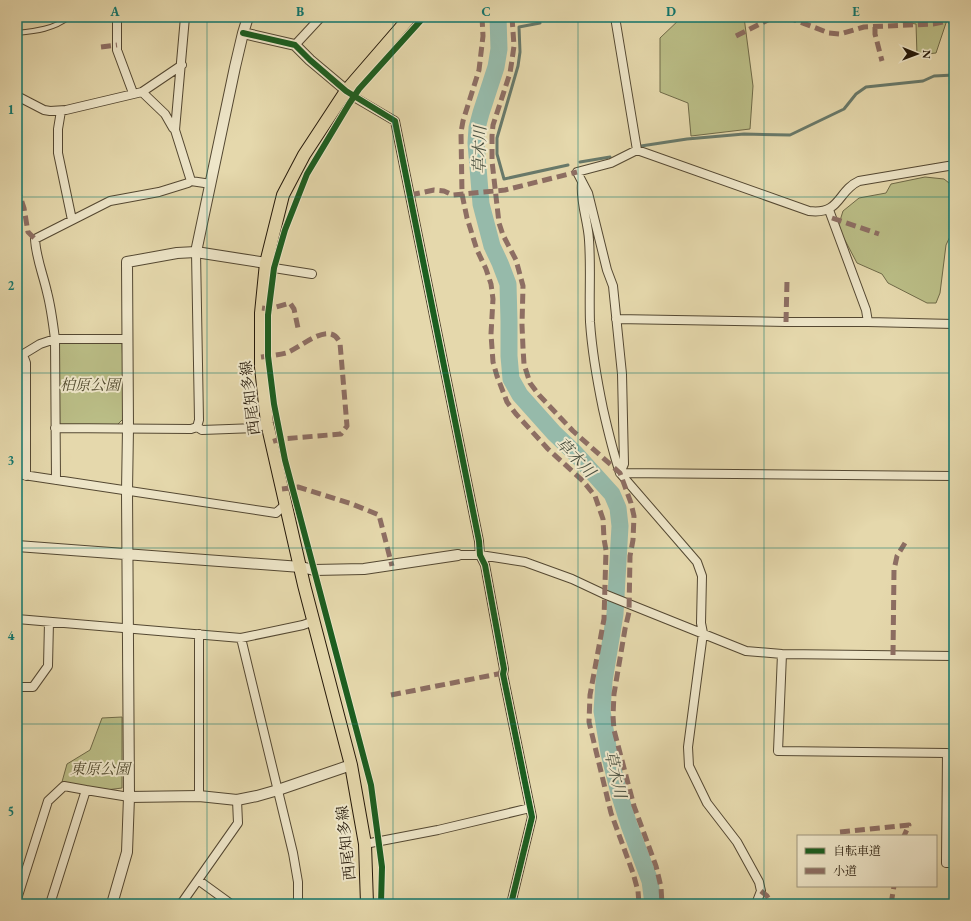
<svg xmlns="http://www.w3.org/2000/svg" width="971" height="921" font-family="'EB Garamond','Noto Serif JP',serif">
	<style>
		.green { fill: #babd86; stroke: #6f6a48 }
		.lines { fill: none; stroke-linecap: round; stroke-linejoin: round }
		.stream { stroke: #68796a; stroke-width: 3 }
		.river { stroke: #96baaa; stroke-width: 17 }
		.service-casing { stroke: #544832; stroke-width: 6 }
		.minor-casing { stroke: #544832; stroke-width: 10 }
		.tertiary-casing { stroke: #544832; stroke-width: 12 }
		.primary-casing { stroke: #241809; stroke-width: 14 }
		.service { stroke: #eee6c9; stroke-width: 4 }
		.minor { stroke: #eee6c9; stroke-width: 8 }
		.tertiary { stroke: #eee6c9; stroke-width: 10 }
		.primary { stroke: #e5d8ac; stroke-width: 12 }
		.quiet { stroke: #8d6e63; stroke-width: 5; stroke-dasharray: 10 5; stroke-linecap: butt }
		.cycleway-casing { stroke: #eee6c9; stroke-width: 8 }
		.cycleway { stroke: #1b5e20; stroke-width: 6 }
		.grid { fill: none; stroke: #0f766e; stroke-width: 1; stroke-opacity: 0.55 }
		.labels { text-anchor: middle; stroke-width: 4; stroke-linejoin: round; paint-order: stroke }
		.park-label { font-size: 15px; font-style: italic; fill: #514a2e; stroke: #eee6c9 }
		.street-label { font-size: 15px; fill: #241809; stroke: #eee6c9 }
		.water-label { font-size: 16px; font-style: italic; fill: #4c5141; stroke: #eee6c9 }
		.neatline { fill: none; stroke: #0f766e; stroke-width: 1.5 }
		.grid-label { font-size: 13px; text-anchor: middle; font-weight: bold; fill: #0f766e }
	</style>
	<rect width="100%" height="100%" fill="#e5d8ac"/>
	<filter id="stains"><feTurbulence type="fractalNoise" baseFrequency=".005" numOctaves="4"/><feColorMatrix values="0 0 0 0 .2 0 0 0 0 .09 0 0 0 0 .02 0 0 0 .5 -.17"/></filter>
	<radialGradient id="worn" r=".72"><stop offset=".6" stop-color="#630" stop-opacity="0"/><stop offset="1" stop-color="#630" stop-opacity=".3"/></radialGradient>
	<!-- green -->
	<path class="green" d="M682,17H744L753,86L750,129L691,136L688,103L660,92V38Z
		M877,17H948L936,53L917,55L916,24L880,19Z
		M925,177L944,179L954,187V228L946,245L940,293L936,303H927L888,283L882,274L857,263L838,227L843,211L859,198L886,193L891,184Z
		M58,342H122L125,417L117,425L55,428Z
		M122,717V788L82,793L60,789L67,764L90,750L102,718Z"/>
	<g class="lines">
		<!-- stream -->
		<path class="stream" d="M540,23L519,27L520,52L518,66L497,138V154L504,179L568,165
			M641,146L687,139L744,134L790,135L844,109L856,94L866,87L923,81L934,76L954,75
			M580,162L610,157"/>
		<!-- river -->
		<path class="river" d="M498,17L499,49L496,67L481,113L477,128L476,143L481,204L492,246L500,263L508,284L509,321V356L511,379L520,395L554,433L575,453L612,494L618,508L620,526L615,614L604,681L602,711L609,753L619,793L629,825L650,881L653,904"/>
		<!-- service casing -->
		<g class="service-casing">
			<path id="service" d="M17,33C36,31 54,29 69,17"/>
		</g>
		<!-- minor casing -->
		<g class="minor-casing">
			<path id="minor" d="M117,17V50L133,93
				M185,17L175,130L191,181
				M615,17L637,150
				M295,45L321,17
				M142,92L165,114L173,128L175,130
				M17,96L44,110L50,111L66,110L142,92L182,65
				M354,97L395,121L479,541L480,555L485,565L504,669L503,674L532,817L511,904
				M61,111L58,129V153L72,220
				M582,183C580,202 588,221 589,240C591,267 589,295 590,322C592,351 597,380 603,409C608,431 613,452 620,473L697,562L702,576L701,623L703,633L688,747L689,766L707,803L737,842L759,882L761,891L756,904
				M829,210L866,310L868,322
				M196,252L199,420L197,427
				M266,263L274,268L312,274
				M616,319L786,322H868L954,324
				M23,355L26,363V476
				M17,358L40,344L55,339C53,323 51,307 47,292C43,274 36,258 35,239L110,201L159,192L188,183L191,181L211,184
				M55,428L191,429L197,427L202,430L257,428L267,423
				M620,473L624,464L622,374L613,286L607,270L588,193L577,172L611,163L637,150L809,211C841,215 837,191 859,181L954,165
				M620,473L954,476
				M17,474L276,513L286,504
				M56,480L55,339H128
				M458,555H480L525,562L572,579L604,594L746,651L782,654L954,656
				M17,619L241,638L303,625L314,621
				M199,634V796
				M241,638L293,853L298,882V904
				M782,654L778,751L947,753L946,863H954
				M17,687H33L48,666L49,622
				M365,844L438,830L530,808
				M198,880L231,904
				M17,899L48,801L64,786L86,790
				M50,904L86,790L129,797
				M181,904L238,823L237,800"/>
		</g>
		<!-- tertiary casing -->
		<g class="tertiary-casing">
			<path id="tertiary" d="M243,33L295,45L310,60L354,97
				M196,252L235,67L243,33L248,17
				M17,546L301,567L314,570L364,569L458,555
				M129,797L199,796L237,800L257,796L278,790L351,765
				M112,904L127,852L129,797L127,491L128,428L127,262L177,253L196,252L266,263"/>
		</g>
		<!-- primary casing -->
		<g class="primary-casing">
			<path id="primary" d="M367,904L365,844L351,765L304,585L267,423L261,367V313L266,263L283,195L304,155L346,91L410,17"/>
		</g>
		<!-- service -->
		<use href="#service" class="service"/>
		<!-- minor -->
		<use href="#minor" class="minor"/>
		<!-- tertiary -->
		<use href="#tertiary" class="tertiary"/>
		<!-- primary -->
		<use href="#primary" class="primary"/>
		<!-- quiet -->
		<path class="quiet" d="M482,17L483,36L479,70L463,121L461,132L462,194L467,218L477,250L486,269L491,284L493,299L491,334L493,362L497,376L507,402L516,414L548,449L583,481L595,496L603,519L604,539L606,550L604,619L590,695L589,722L611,813L633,873L638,891L639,904
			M512,17L514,46L512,60L510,73L493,125L492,136V161L499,223L503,235L516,260L523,286L522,325L523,348L524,364L530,383L539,395L573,431L620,473L631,503L634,516L633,540L630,556L629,612L625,629L614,694L613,716L614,730L634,806L656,866L661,887L662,904
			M787,17L829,33L840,34L864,27L933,24L954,20
			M875,27V34L882,61
			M736,36L774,17
			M101,47L117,45
			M17,187L24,208L28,232L35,239
			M410,195L434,190L444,191L453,195L505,190L577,172
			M832,218L879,234
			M262,308L269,309L290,303L294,309L298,328
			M786,322L787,281
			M261,357C269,356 278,355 286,353C301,348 330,319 340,343L347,426L341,434L281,439L271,442
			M282,489L298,487L352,504L379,515L392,566
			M893,655L894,570L897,556L905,543
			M391,695L503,673
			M840,832L909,825L904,836
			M761,891L767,896L772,904
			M891,904L894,886"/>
		<!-- cycleway casing -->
		<g class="cycleway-casing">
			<path id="cycleway" d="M243,33L295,45L310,60L346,91L395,121L479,541L480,555L485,565L504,669L503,674L532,817L511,904
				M381,904L382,867L371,785L285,460L274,404L268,356V315L274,268L285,230L307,174L349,104L359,89L424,17"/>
		</g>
		<!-- cycleway -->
		<use href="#cycleway" class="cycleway"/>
	</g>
	<!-- grid -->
	<path class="grid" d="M207,17V904M393,17V904M578,17V904M764,17V904M17,197H954M17,373H954M17,548H954M17,724H954"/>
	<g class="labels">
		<!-- park labels -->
		<g class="park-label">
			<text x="90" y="390">柏原公園</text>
			<text x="100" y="774">東原公園</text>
		</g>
		<!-- street labels -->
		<g class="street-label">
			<text transform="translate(250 398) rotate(-97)" y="5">西尾知多線</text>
			<text transform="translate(346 843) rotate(-96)" y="5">西尾知多線</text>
		</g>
		<!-- water labels -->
		<g class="water-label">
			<text transform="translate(479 150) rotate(-89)" y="6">草木川</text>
			<text transform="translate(576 457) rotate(46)" y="6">草木川</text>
			<text transform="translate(616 774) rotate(77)" y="6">草木川</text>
		</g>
	</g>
	<!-- margin -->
	<rect width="971" height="921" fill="none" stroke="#e5d8ac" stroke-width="44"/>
	<!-- legend -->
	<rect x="797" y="835" width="140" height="52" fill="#eee6c9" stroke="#9d947c"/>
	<rect x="805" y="848" width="20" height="6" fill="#1b5e20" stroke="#9d947c"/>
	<text x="833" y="855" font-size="12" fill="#241809">自転車道</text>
	<rect x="805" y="868" width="20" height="6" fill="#8d6e63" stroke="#9d947c"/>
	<text x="833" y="875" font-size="12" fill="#241809">小道</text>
	<!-- north arrow -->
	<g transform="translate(917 54) rotate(91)" stroke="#eee6c9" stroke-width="3" paint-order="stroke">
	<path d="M0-3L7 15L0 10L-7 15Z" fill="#241809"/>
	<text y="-6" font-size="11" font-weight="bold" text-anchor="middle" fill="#241809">N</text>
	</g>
	<rect x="22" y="22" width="927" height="877" class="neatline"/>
	<g class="grid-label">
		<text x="115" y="16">A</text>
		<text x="300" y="16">B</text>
		<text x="486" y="16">C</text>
		<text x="671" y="16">D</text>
		<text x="856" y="16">E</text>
		<text x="11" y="114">1</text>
		<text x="11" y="290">2</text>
		<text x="11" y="465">3</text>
		<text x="11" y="640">4</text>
		<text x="11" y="816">5</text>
	</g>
	<rect width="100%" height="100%" filter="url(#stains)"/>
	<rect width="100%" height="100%" fill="url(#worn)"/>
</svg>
